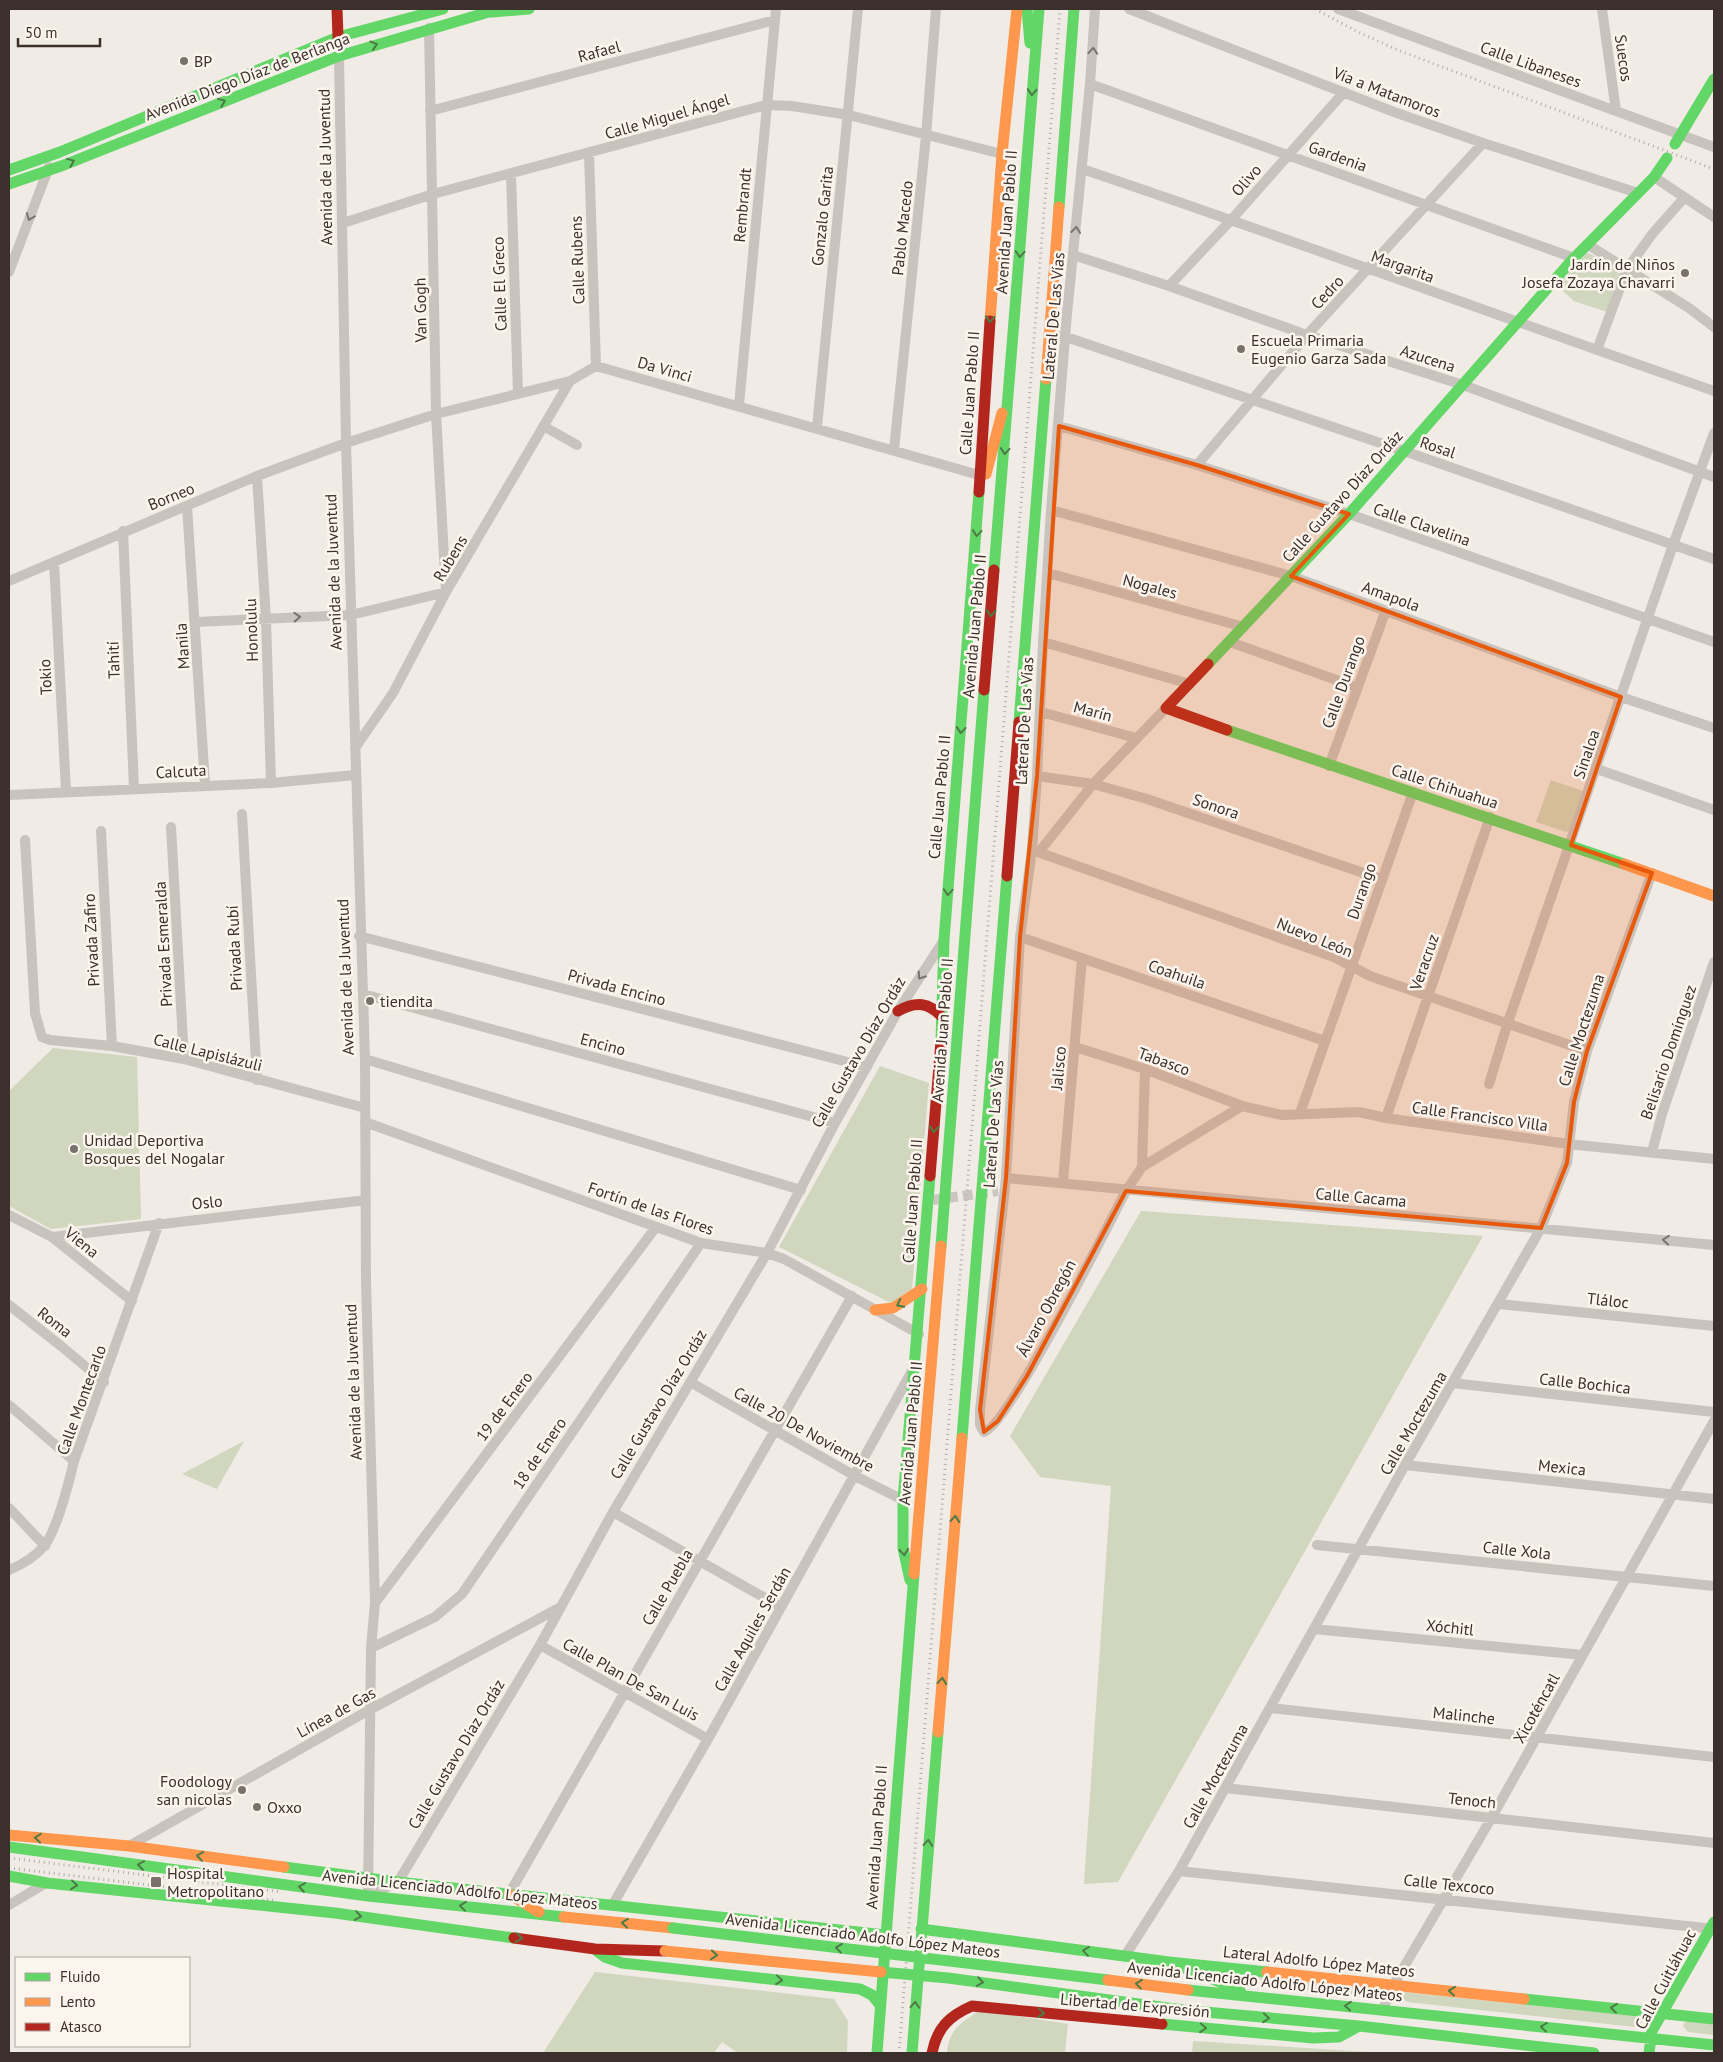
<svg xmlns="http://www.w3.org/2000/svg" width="1723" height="2062" font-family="'PT Sans',sans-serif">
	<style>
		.green { fill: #d1d6bf }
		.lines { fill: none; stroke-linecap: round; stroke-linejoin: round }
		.street-tunnel { stroke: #ccc6c0; stroke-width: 10; stroke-dasharray: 10 5; stroke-linecap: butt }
		.street { stroke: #c9c3be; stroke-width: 10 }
		.fast { stroke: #63d668; stroke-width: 11 }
		.slow { stroke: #ff974d; stroke-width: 11 }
		.jam { stroke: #b3261e; stroke-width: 11 }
		.rail { stroke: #b1aca8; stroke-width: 3; stroke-dasharray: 1 4; stroke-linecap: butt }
		.fast-bridge { stroke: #63d668; stroke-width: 11 }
		.slow-bridge { stroke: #ff974d; stroke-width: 11 }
		.oneway { stroke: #4d7b46 }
		.oneway2 { stroke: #7b726d }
		.marked { fill: #e8590c; fill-opacity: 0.2; stroke: #e8590c; stroke-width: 4; stroke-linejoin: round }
		.poi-dot { fill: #7a716c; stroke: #fbf5ee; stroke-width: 2 }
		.labels { text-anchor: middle; stroke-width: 5; stroke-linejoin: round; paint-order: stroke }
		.street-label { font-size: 16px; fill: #3b302b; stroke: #fbf5ee }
		.poi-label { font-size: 16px; fill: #3b302b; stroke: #fbf5ee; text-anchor: start }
	</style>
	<rect width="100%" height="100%" fill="#f0ebe5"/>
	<!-- green -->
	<path class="green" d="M1587,253L1609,261L1620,274L1607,312L1574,301L1557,286Z
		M1551,780L1586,792L1572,830L1566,832L1536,822Z
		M53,1048L137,1057L141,1219L51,1229L9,1206V1091Z
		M880,1066L929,1083L912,1289L891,1303L779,1247Z
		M1141,1211L1483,1236L1118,1882L1084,1884L1111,1486L1040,1477L1010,1436Z
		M244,1441L217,1489L182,1474Z
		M595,1972L834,1999L848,2021L847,2053H738L722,2042L714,2053H543Z
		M1254,1973L1378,1989L1380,1992L1377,1997H1372L1267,1986Z
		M1403,1992L1643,2017L1640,2026L1635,2027L1407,2002L1401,1997Z
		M980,2010L1068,2024L1065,2053H947C949,2029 961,2023 980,2010Z
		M1685,2022H1714V2035L1688,2032L1683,2026Z
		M1193,2041L1384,2053H1192Z"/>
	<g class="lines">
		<!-- street-tunnel -->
		<path class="street-tunnel" d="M933,1200L998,1191"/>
		<!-- street -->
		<path class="street" d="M1095,9L1090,84L1067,314L1051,510L1043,642L1037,776L1032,850L1020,937L1006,1178L980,1410V1425L984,1432C1008,1426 1108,1225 1126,1191L1142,1167L1145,1069
			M1129,9L1394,112L1483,143L1638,193
			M1338,9L1714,147
			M1602,9L1616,111
			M429,28L436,414L446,592
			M339,56L346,443L365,1059L366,1281L375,1603L371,1648L368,1896L398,1882L540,1645L613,1512L767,1253L835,1123L898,1011L944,940
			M1090,84L1574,258
			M430,111L775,20
			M589,153L596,366
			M1082,169C1294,240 1503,318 1714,391
			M511,174L518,393
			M1654,177L1714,217
			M343,223L433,194L766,105L792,106L849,115L1002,154
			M1587,244L1689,308L1714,327
			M1073,255L1169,286L1307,335L1463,385L1714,477
			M9,272L49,167
			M1169,286L1232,219L1344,92
			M1048,335L1066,337L1404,451L1714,559
			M1597,350L1627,269L1653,233L1684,198
			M739,405L776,9
			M1059,426L1197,465L1349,514L1714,642
			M545,427L577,445
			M817,427L858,9
			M894,450L926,136L936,9
			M1197,465L1307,335L1483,143
			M257,476L266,619L271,783
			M187,506L205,784
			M1051,510L1291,576L1621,697L1714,728
			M123,531L134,788
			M54,562L66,791
			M1048,573L1244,627
			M9,581L257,476L346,443L436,414L570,381L596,366L979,475
			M195,622L351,615L446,592
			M1043,642L1190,684
			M1230,642L1356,687
			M1041,712L1136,738
			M355,748L393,693L446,592L570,381
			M1329,766L1386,610
			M1597,769L1714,810
			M1037,776L1093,784L1147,799L1381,879
			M9,795L271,783L355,775
			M242,814L257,1080
			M171,827L184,1059
			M101,831L112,1046
			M25,840L35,1013L42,1037L50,1040L112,1046L184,1059L365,1108
			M1032,850L1334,957L1370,976L1587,1051
			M1039,852L1093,784L1166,708
			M359,936L867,1067
			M1020,937L1325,1041
			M363,994L835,1123
			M1075,1047L1145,1069L1242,1106L1282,1115L1359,1112L1386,1118L1568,1144L1714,1159
			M365,1059L801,1190
			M1489,1084L1508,1022L1673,545L1714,433
			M1300,1113L1413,792
			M1386,1118L1490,817
			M365,1122L701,1243L767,1253L784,1259L919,1334
			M1652,1152L1662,1114L1714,962
			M1142,1167L1242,1106
			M1006,1178L1714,1245
			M1063,1182L1082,958
			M9,1215L52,1237L132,1301
			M52,1237L366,1200
			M1499,1304L1714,1326
			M9,1305L61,1346L104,1382
			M690,1382L855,1476L903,1500
			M1452,1383L1714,1412
			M9,1405L74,1461
			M1405,1465L1714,1499
			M9,1508L45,1546
			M613,1512L781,1607
			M1317,1545L1714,1586
			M9,1570C21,1565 36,1556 44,1546C57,1530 69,1482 74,1461L159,1223
			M375,1603L656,1227
			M1314,1629L1583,1655
			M540,1645L708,1739
			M371,1648L435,1617L462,1594L701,1243
			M1270,1708L1714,1757
			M1225,1788L1714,1843
			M129,1846L371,1709L559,1608
			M1179,1871L1714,1929
			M509,1894L852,1296
			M9,1905L46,1883
			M612,1906L708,1739L912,1371
			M1125,1956L1179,1871L1405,1465L1541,1228L1567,1163L1574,1102L1587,1051L1652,873
			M1383,2009L1394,1984L1492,1817L1714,1421"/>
		<!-- fast -->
		<path class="fast" d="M1027,9L1030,43
			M492,12L529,9
			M1675,144L1714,79
			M9,170L60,152L338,37L443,9
			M9,184L64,165L339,56L499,9
			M1059,207L1074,9
			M994,570L1039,9
			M1208,664L1349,514L1574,258L1654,177L1667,158
			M1019,722L1046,379
			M1227,730L1624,864
			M941,1041L944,940L979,492
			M941,1246L984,690
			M962,1438L1007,876
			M910,1580L903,1548V1500L930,1176
			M9,1847L368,1896L564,1917
			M284,1867L398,1882L885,1935
			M9,1876L47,1883L335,1913L514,1938
			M921,1929L1169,1962L1267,1972
			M597,1951L605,1957L622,1963L860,1989L872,1995L880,2005
			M1169,1962L1240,1990
			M1188,1990L1714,2045
			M1524,1999L1714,2019
			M1183,2010L1359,2026L1594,2053
			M1162,2024L1313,2038L1339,2037L1359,2026
			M877,2053L914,1574
			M912,2053L938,1732
			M1649,2053L1652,2031L1714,1922"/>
		<!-- slow -->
		<path class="slow" d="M990,321L1002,154L1017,9
			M1046,379L1059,207
			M986,474L1002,413
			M1624,864L1714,896
			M875,1310L893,1308L922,1289
			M914,1574L941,1246
			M938,1732L962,1438
			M9,1835L129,1846L284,1867
			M509,1894L539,1912
			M564,1917L673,1928
			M1267,1972L1524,1999"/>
		<!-- jam -->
		<path class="jam" d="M337,9L338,37
			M979,492L990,321
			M1208,664L1166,708L1227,730
			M984,690L994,570
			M1007,876L1019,722
			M898,1011C916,1001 929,1002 943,1018
			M930,1176L941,1041
			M514,1938L595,1949L665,1951
			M932,2053C937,2028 949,2016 972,2006L1162,2024"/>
		<!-- rail -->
		<path class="rail" d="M1315,9L1358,32L1400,51L1714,169
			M9,1858L282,1892
			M9,1868L273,1900
			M899,2053L1060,9"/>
		<!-- fast-bridge -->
		<path class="fast-bridge" d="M673,1928L1108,1980
			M881,1972L948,1978L1183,2010"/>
		<!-- slow-bridge -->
		<path class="slow-bridge" d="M665,1951L881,1972
			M1108,1980L1188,1990"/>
	</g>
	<!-- one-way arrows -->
	<defs><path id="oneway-chevron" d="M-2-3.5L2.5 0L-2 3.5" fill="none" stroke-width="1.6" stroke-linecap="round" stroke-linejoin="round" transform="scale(1.25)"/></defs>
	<g class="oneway">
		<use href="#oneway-chevron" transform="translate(374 45) rotate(-17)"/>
		<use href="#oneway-chevron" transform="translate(1032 92) rotate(94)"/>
		<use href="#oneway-chevron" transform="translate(222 102) rotate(-22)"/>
		<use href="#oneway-chevron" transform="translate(71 162) rotate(-22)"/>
		<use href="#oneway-chevron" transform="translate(1020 254) rotate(94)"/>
		<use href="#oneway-chevron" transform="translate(990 319) rotate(94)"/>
		<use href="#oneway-chevron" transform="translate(1005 451) rotate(95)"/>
		<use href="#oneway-chevron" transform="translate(977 533) rotate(95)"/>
		<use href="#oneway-chevron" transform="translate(991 613) rotate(95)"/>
		<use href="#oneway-chevron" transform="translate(961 730) rotate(95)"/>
		<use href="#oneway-chevron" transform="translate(948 892) rotate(94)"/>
		<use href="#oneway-chevron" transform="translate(934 1129) rotate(94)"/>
		<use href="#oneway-chevron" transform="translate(900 1304) rotate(152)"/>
		<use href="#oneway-chevron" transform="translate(955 1519) rotate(-85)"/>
		<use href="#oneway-chevron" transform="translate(904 1552) rotate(84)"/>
		<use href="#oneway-chevron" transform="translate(942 1681) rotate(-85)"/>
		<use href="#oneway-chevron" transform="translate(38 1838) rotate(-175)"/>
		<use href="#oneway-chevron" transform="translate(928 1843) rotate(-85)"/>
		<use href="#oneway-chevron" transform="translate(200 1856) rotate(-172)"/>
		<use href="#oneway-chevron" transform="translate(141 1865) rotate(-172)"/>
		<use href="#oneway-chevron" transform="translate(74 1885) rotate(6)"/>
		<use href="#oneway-chevron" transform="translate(302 1887) rotate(-172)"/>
		<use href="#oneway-chevron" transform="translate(463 1906) rotate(-174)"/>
		<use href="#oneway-chevron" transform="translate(358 1916) rotate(8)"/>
		<use href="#oneway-chevron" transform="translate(625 1923) rotate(-174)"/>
		<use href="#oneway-chevron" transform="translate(519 1938) rotate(8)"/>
		<use href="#oneway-chevron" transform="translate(839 1948) rotate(-173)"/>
		<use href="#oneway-chevron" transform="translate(1086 1951) rotate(-173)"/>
		<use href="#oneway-chevron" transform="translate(714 1955) rotate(5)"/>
		<use href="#oneway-chevron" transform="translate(779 1980) rotate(6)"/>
		<use href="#oneway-chevron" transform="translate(980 1982) rotate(8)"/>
		<use href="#oneway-chevron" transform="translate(1139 1984) rotate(-173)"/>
		<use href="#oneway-chevron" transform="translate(1452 1991) rotate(-174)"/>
		<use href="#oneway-chevron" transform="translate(915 2005) rotate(-86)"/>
		<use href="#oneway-chevron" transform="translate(1348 2006) rotate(-175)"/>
		<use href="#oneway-chevron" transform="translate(1614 2008) rotate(-174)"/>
		<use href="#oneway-chevron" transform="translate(1041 2013) rotate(6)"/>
		<use href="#oneway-chevron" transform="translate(1266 2018) rotate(5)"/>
		<use href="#oneway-chevron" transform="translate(1544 2027) rotate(-174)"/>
		<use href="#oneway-chevron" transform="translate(1203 2028) rotate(5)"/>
	</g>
	<g class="oneway2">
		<use href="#oneway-chevron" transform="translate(1093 51) rotate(-86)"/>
		<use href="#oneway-chevron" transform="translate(30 217) rotate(111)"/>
		<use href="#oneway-chevron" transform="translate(1076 230) rotate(-84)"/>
		<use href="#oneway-chevron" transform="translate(297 617) rotate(-3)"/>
		<use href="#oneway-chevron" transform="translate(921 976) rotate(123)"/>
		<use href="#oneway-chevron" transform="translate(1666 1240) rotate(-175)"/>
	</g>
	<!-- marked area -->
	<path class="marked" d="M1059,426L1197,465L1349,514L1291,576L1621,697L1571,845L1652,873L1587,1051L1574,1102L1567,1163L1541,1228L1126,1191L1027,1376L998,1421L984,1432L980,1410L1006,1178L1020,937L1037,776Z"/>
	<!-- markers -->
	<g class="poi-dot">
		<circle cx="184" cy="61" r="5"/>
		<circle cx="1685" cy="273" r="5"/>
		<circle cx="1241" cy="349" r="5"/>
		<circle cx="370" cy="1001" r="5"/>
		<circle cx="74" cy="1149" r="5"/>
		<circle cx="242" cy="1790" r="5"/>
		<circle cx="257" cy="1807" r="5"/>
		<rect x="150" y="1876" width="12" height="12" rx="2.5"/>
	</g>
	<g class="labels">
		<!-- street labels -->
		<g class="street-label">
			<text transform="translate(599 51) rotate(-15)" y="6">Rafael</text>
			<text transform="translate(1624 58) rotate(82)" y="6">Suecos</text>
			<text transform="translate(1531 64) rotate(20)" y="6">Calle Libaneses</text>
			<text transform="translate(247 76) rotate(-21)" y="6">Avenida Diego Díaz de Berlanga</text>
			<text transform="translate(1387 92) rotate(21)" y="6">Vía a Matamoros</text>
			<text transform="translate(667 116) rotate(-16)" y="6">Calle Miguel Ángel</text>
			<text transform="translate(1338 156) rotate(20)" y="6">Gardenia</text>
			<text transform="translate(325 167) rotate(-91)" y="6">Avenida de la Juventud</text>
			<text transform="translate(1246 180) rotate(-49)" y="6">Olivo</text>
			<text transform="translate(742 205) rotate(-85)" y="6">Rembrandt</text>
			<text transform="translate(822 216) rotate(-84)" y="6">Gonzalo Garita</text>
			<text transform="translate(1006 222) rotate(-86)" y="6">Avenida Juan Pablo II</text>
			<text transform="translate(902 228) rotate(-84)" y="6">Pablo Macedo</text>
			<text transform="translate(577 260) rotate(-92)" y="6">Calle Rubens</text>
			<text transform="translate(1403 266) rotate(20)" y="6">Margarita</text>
			<text transform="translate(499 284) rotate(-92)" y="6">Calle El Greco</text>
			<text transform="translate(1327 292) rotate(-47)" y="6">Cedro</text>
			<text transform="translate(420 310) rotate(-91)" y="6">Van Gogh</text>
			<text transform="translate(1053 316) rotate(-85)" y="6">Lateral De Las Vías</text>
			<text transform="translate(1428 358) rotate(18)" y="6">Azucena</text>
			<text transform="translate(665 369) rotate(16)" y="6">Da Vinci</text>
			<text transform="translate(969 393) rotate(-86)" y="6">Calle Juan Pablo II</text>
			<text transform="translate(1438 447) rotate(19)" y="6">Rosal</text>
			<text transform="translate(171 496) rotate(-22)" y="6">Borneo</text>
			<text transform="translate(1342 496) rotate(-48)" y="6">Calle Gustavo Díaz Ordáz</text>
			<text transform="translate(1422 524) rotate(19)" y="6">Calle Clavelina</text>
			<text transform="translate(450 558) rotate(-59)" y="6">Rubens</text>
			<text transform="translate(333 572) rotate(-92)" y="6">Avenida de la Juventud</text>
			<text transform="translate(1150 586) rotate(15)" y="6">Nogales</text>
			<text transform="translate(1391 596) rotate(20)" y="6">Amapola</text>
			<text transform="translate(974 626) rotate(-85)" y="6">Avenida Juan Pablo II</text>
			<text transform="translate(251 630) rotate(-92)" y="6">Honolulu</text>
			<text transform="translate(182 646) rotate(-94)" y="6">Manila</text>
			<text transform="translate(113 660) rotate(-92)" y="6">Tahití</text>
			<text transform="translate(45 677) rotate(-93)" y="6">Tokio</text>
			<text transform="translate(1343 682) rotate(-70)" y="6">Calle Durango</text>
			<text transform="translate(1093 711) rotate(15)" y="6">Marín</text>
			<text transform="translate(1024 721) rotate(-87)" y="6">Lateral De Las Vías</text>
			<text transform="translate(1586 754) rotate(-71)" y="6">Sinaloa</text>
			<text transform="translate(181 771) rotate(-3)" y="6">Calcuta</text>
			<text transform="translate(1445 786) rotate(18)" y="6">Calle Chihuahua</text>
			<text transform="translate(939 797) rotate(-85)" y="6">Calle Juan Pablo II</text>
			<text transform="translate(1216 806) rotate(19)" y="6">Sonora</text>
			<text transform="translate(1361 891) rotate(-71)" y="6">Durango</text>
			<text transform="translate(1315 937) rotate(22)" y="6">Nuevo León</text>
			<text transform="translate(91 940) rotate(-93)" y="6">Privada Zafiro</text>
			<text transform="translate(163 944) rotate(-93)" y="6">Privada Esmeralda</text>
			<text transform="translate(234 948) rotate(-93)" y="6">Privada Rubí</text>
			<text transform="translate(1424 962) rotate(-71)" y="6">Veracruz</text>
			<text transform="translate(1177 974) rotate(19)" y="6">Coahuila</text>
			<text transform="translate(345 977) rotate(-92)" y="6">Avenida de la Juventud</text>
			<text transform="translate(617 987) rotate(15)" y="6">Privada Encino</text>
			<text transform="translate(942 1030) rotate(-86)" y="6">Avenida Juan Pablo II</text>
			<text transform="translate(1581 1030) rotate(-72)" y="6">Calle Moctezuma</text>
			<text transform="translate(603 1044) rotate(15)" y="6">Encino</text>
			<text transform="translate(208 1052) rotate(14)" y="6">Calle Lapislázuli</text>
			<text transform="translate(858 1052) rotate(-60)" y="6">Calle Gustavo Díaz Ordáz</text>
			<text transform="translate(1668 1052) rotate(-71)" y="6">Belisario Domínguez</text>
			<text transform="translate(1164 1061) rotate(20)" y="6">Tabasco</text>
			<text transform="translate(1058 1068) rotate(-85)" y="6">Jalisco</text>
			<text transform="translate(1480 1116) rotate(8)" y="6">Calle Francisco Villa</text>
			<text transform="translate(993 1124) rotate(-86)" y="6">Lateral De Las Vías</text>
			<text transform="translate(1361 1197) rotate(5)" y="6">Calle Cacama</text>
			<text transform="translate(912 1201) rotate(-86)" y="6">Calle Juan Pablo II</text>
			<text transform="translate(207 1202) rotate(-6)" y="6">Oslo</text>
			<text transform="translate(651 1208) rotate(19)" y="6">Fortín de las Flores</text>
			<text transform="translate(82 1242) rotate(39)" y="6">Viena</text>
			<text transform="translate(1608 1300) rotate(6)" y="6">Tláloc</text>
			<text transform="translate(1046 1308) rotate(-62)" y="6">Álvaro Obregón</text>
			<text transform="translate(55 1322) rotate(38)" y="6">Roma</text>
			<text transform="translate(353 1382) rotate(-92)" y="6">Avenida de la Juventud</text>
			<text transform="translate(1585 1383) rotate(6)" y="6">Calle Bochica</text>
			<text transform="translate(81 1400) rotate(-70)" y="6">Calle Montecarlo</text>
			<text transform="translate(658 1404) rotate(-59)" y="6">Calle Gustavo Díaz Ordáz</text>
			<text transform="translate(504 1406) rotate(-53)" y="6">19 de Enero</text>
			<text transform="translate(1413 1423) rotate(-60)" y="6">Calle Moctezuma</text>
			<text transform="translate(804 1429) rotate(29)" y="6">Calle 20 De Noviembre</text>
			<text transform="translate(910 1433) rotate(-85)" y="6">Avenida Juan Pablo II</text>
			<text transform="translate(539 1453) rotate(-56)" y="6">18 de Enero</text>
			<text transform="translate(1562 1467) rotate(6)" y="6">Mexica</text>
			<text transform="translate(1517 1550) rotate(6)" y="6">Calle Xola</text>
			<text transform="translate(667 1587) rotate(-60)" y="6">Calle Puebla</text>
			<text transform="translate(1450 1627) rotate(6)" y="6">Xóchitl</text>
			<text transform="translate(752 1629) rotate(-61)" y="6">Calle Aquiles Serdán</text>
			<text transform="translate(631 1679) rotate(29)" y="6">Calle Plan De San Luis</text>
			<text transform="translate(1536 1708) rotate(-61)" y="6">Xicoténcatl</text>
			<text transform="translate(336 1712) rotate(-29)" y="6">Línea de Gas</text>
			<text transform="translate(1464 1715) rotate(6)" y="6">Malinche</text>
			<text transform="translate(456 1754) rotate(-59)" y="6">Calle Gustavo Díaz Ordáz</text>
			<text transform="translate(1215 1776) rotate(-61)" y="6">Calle Moctezuma</text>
			<text transform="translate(1472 1800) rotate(6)" y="6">Tenoch</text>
			<text transform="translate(876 1837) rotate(-86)" y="6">Avenida Juan Pablo II</text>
			<text transform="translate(1449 1884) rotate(6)" y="6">Calle Texcoco</text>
			<text transform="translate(460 1889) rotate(6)" y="6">Avenida Licenciado Adolfo López Mateos</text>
			<text transform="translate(863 1935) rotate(7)" y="6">Avenida Licenciado Adolfo López Mateos</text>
			<text transform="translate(1319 1961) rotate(6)" y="6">Lateral Adolfo López Mateos</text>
			<text transform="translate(1665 1979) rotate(-62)" y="6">Calle Cuitláhuac</text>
			<text transform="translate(1265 1981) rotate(6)" y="6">Avenida Licenciado Adolfo López Mateos</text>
			<text transform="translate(1135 2005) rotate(5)" y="6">Libertad de Expresión</text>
		</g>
		<!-- poi labels -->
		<g class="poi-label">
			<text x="194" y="67">BP</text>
			<text x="1675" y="270" text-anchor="end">Jardín de Niños<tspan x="1675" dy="18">Josefa Zozaya Chavarri</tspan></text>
			<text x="1251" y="346">Escuela Primaria<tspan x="1251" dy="18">Eugenio Garza Sada</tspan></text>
			<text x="380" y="1007">tiendita</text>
			<text x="84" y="1146">Unidad Deportiva<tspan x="84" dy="18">Bosques del Nogalar</tspan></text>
			<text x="232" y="1787" text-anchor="end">Foodology<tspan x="232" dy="18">san nicolas</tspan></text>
			<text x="267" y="1813">Oxxo</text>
			<text x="167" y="1879">Hospital<tspan x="167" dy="18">Metropolitano</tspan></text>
		</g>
	</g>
	<!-- border -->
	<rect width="1723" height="2062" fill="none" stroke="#3b302b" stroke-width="20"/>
	<!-- legend -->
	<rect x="15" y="1957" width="175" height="90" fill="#fbf5ee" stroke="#aea6a0"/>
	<rect x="25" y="1973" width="25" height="8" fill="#63d668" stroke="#aea6a0"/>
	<text x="60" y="1982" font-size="15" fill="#3b302b">Fluido</text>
	<rect x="25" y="1998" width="25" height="8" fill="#ff974d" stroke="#aea6a0"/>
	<text x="60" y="2007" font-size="15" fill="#3b302b">Lento</text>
	<rect x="25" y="2023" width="25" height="8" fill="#b3261e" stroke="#aea6a0"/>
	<text x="60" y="2032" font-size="15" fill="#3b302b">Atasco</text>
	<!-- scale -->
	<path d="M18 38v8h82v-8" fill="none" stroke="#3b302b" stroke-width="2.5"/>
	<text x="25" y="38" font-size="15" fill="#3b302b" stroke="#fbf5ee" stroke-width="4" paint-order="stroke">50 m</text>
</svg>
